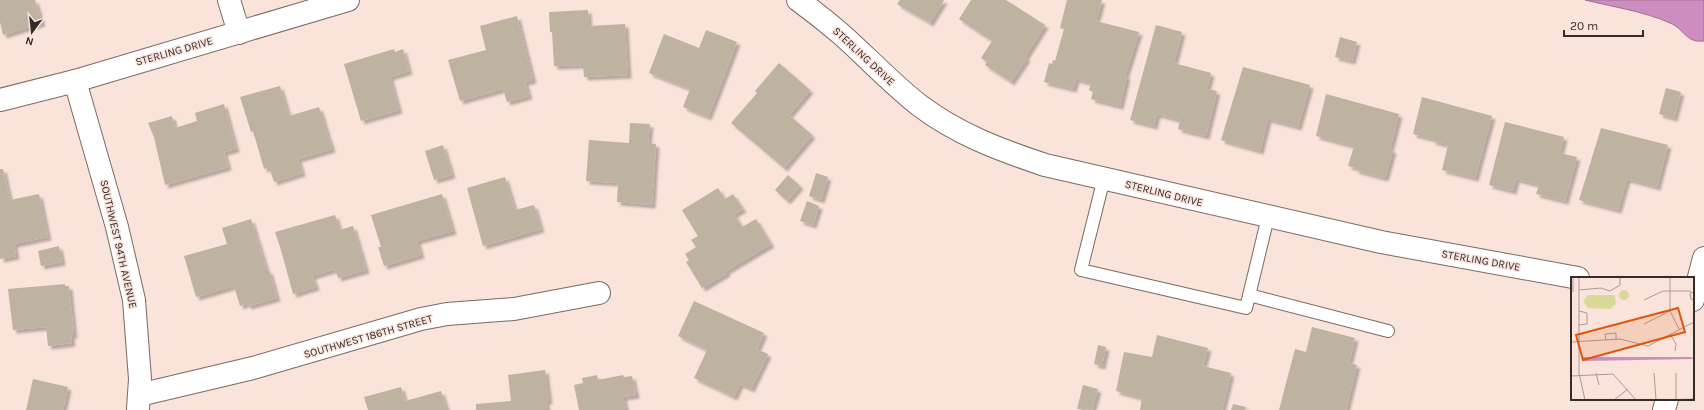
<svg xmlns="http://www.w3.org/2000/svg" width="1704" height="410" font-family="Karla,sans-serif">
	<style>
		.water { fill: #cd8dc1; stroke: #9f7093 }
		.building { fill: #beb2a1; filter: url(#shadow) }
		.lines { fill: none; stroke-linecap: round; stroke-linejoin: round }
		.service-casing { stroke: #7d6962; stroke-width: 14 }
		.minor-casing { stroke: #7d6962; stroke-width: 24 }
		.tertiary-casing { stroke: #7d6962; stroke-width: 24 }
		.service { stroke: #fff; stroke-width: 12 }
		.minor { stroke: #fff; stroke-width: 22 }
		.tertiary { stroke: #fff; stroke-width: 22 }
		.labels { text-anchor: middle; stroke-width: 3; stroke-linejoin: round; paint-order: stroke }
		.street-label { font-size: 11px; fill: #352c29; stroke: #f9e3db }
		.inset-road { fill: none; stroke: #ab9a94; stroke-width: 1 }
		.view { fill: #df570d; fill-opacity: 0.15; stroke: #df570d; stroke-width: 2 }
		.inset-edge { fill: none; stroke: #352c29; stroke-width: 2 }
	</style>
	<defs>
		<filter id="shadow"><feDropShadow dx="3.5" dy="3.5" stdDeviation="1" flood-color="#0004"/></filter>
	</defs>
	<rect width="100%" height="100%" fill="#f9e3db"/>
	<!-- water -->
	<path class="water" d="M1585,0H1704V41C1685,43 1685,29 1670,23C1643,11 1613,7 1585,0Z"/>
	<!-- building -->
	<path class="building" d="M0,0H35L42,23L3,35L0,22Z
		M900,0H944L930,23L897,4Z
		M971,0H1006L1045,25L1025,57L1027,58L1011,82L985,65L987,62L981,58L992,41L959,19Z
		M1067,0H1102L1096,21L1139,32L1125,76H1127L1120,106L1091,99L1093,92L1089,90L1091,83L1076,79L1073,89L1044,82L1049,63L1052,64L1053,60L1055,61L1064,29L1060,28Z
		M588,10L589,26L625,24L628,75L584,77L583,65L554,66L552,32H550L549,12Z
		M517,16L533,80L525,82L529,96L507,102L503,89L460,101L448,60L486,50L480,26Z
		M1156,25L1182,32L1174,63L1211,73L1207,89L1217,91L1206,136L1178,129L1180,120L1157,114L1154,126L1130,120Z
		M706,30L737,42L708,117L683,107L690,89L649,73L664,34L699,48Z
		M1340,37L1357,42L1352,61L1335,57Z
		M394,49L395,52L403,49L409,71L390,77L399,110L361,121L344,64Z
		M779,63L810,90L789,115L812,135L784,168L731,123L757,93L755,91Z
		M1243,67L1310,85L1298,127L1268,119L1260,151L1221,140Z
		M280,86L289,116L319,107L332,149L298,159L302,173L274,182L269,167L264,169L253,131L251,132L240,97Z
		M1666,88L1681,92L1674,118L1659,114Z
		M1326,94L1399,114L1390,149L1393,150L1385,178L1355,170L1356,168L1348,166L1354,146L1316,136Z
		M1422,97L1492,116L1475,178L1442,170L1448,145L1432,141L1433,139L1413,134Z
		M224,104L236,149L224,152L228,167L165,185L154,137L148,123L172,116L175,128L197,121L195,113Z
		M1505,122L1564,137L1560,153L1577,157L1565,201L1536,194L1539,185L1516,179L1513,191L1489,185Z
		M630,123L650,124L648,143L656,144L652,205L617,202L618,183L586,181L589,140L629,143Z
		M1601,128L1668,145L1657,187L1627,179L1618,210L1579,200Z
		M443,145L452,175L434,180L425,151Z
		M0,169H3L10,200L39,194L48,237L14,244L16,256L0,259Z
		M816,173L828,177L821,200L809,196Z
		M788,175L800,186L787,201L775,190Z
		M505,177L515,210L534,205L541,229L483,246L467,188Z
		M718,188L725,199L733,194L743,209L734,214L742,227L756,219L771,244L726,271L727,273L702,288L686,262L689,260L685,254L696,247L691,240L698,236L682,210Z
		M442,194L453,231L417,241L421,255L384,266L378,247H381L371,215Z
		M807,201L819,206L813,225L800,221Z
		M335,215L340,230L353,226L366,270L338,278L335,269L312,276L316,287L293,294L281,250L275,232Z
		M251,219L267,271L269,270L277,298L248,306L247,303L240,306L234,286L196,297L184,256L227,244L222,228Z
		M59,246L62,262L41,266L38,251Z
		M65,284V286H69L74,335H71L72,343L48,346L46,327L13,330L8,289Z
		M694,301L764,333L757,349L768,354L751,389L740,384L734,397L694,378L707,350L678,336Z
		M1312,327L1355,338L1349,363L1357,365L1346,410H1279L1295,349L1306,352Z
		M1157,335L1208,348L1203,366L1231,373L1222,410H1140L1142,398L1116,391L1124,352L1152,357Z
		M1098,345L1106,347L1102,366L1094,364Z
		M545,370L549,401H546L547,410H476V404L511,401L508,375Z
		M597,375L598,380L623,375L624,377L632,376L636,395L623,397L626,410H579L574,385L583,383L582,378Z
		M33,379L68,387L63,410H26Z
		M1083,385L1098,389L1092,410L1077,409Z
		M401,387L405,401L441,391L447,410H368L364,397Z
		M1233,404L1246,407L1245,410H1231Z"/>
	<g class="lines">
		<!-- service casing -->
		<g class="service-casing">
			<path id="service" d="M1104,178L1081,270L1246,308L1268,217
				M1249,295L1388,331"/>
		</g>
		<!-- minor casing -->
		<g class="minor-casing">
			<path id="minor" d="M229,0L239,33
				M75,81L117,227L134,300L140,379L138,409
				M139,395L253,368L421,319L447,314L514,309L599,293"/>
		</g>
		<!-- tertiary casing -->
		<g class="tertiary-casing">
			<path id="tertiary" d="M798,0C813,11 827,22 841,34C867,57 891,83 919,105C957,134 1000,150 1045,165L1381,242L1578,278
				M0,100L75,81L348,0
				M1693,300L1704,258
				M1664,410L1667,399"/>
		</g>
		<!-- service -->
		<use href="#service" class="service"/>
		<!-- minor -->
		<use href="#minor" class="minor"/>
		<!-- tertiary -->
		<use href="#tertiary" class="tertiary"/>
	</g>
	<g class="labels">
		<!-- street labels -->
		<g class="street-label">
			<text transform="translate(174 51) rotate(-16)" y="4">STERLING DRIVE</text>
			<text transform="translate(864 56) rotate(43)" y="4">STERLING DRIVE</text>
			<text transform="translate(1164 193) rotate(14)" y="4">STERLING DRIVE</text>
			<text transform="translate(119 244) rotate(77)" y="4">SOUTHWEST 94TH AVENUE</text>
			<text transform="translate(1481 260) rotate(10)" y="4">STERLING DRIVE</text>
			<text transform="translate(368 336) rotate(-16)" y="4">SOUTHWEST 186TH STREET</text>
		</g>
	</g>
	<!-- overview -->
	<g transform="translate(1571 277)">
		<rect width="123" height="123" fill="#f9e3db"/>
		<path d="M48 18a5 5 0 1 1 10 0a5 5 0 1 1-10 0ZM17,18H44L45,27L39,32L17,31L12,24Z" fill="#d9da99"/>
		<path d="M12,80H120L123,82L12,84Z" fill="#cd8dc1"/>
		<path class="inset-road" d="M2,0V15M8,0V96L14,123M99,0V34L108,52M8,13L30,11L39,14L49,8V0M123,15L119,16L120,22L123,23M73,23L92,14H120M8,34L16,36V47L8,48M73,47L99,34M99,57L105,67L104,74M35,63L34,57L45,56V62M0,65L49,62L77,69L123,45M25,96L28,108M83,96L85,123M105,96V122M0,99L42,97L65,123M43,123L57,112M87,123L123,122"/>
		<path class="view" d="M107,31L114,55L12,83L5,58Z"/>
		<rect width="123" height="123" class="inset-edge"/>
	</g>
	<!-- north arrow -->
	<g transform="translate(32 32) rotate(195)" stroke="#f9e3db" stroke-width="3" paint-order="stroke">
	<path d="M0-3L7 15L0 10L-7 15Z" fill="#352c29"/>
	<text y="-6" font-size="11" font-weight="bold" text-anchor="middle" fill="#352c29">N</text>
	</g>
	<!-- scale -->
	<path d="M1564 30v6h79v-6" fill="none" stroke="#352c29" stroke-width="2"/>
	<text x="1570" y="30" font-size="12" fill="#352c29" stroke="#f9e3db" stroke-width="3" paint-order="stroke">20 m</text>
</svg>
